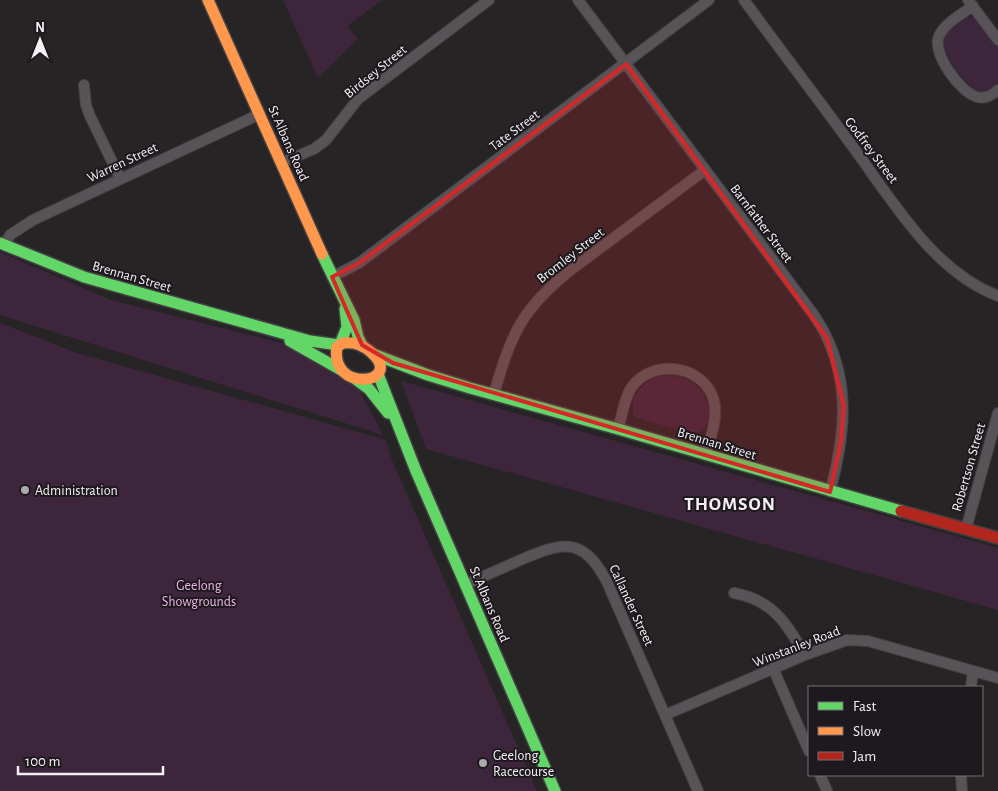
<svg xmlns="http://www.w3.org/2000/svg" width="998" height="791" font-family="'Alegreya Sans',sans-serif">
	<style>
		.green { fill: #3d263c }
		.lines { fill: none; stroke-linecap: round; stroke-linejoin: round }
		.street-casing { stroke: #434143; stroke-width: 12 }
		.fast-casing { stroke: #434143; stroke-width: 14 }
		.slow-casing { stroke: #434143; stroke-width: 14 }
		.jam-casing { stroke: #434143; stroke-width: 14 }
		.street { stroke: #575357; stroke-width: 10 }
		.fast { stroke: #63d668; stroke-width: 11 }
		.slow { stroke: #ff974d; stroke-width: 11 }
		.jam { stroke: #b3261e; stroke-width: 11 }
		.marked { fill: #d62828; fill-opacity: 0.2; stroke: #d62828; stroke-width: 4; stroke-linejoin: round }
		.poi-dot { fill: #aca9ab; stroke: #1e191e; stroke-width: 2 }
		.labels { text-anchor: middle; stroke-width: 4; stroke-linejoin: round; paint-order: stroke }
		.street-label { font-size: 14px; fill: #f4f0f3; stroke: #1e191e }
		.poi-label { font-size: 14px; fill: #f4f0f3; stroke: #1e191e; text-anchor: start }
		.park-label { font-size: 14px; fill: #edb3e9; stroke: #1e191e }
		.district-label { font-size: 19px; font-weight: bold; letter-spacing: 1px; fill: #f4f0f3; stroke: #1e191e }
	</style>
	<rect width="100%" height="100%" fill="#272426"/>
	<!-- green -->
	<path class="green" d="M283,0H382L347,26L358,39L318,78Z
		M971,17H975L998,45V82L984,93L975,91L955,69L941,44L942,36L967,18Z
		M0,252L111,300L282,343L357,386L383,435L0,315Z
		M0,323L77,353L386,440L391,458L537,791H0Z
		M670,375C680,377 692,380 699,388C707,397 714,417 705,428C702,432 696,433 691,434L635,417C626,401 642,381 658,377C662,376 666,375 670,375Z
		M401,381L998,548V610L426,449Z"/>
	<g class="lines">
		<!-- street casing -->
		<g class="street-casing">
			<path id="street" d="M578,0L814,315C818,322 824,330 827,338C851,389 844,439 830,492
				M744,0C779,48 815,95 850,143C891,198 932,271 998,296
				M968,0L998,40
				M973,6C962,14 945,23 939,36C931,53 961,93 977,97C986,99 992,95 998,90
				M84,85L86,105L90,116L120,178
				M281,163L314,149L326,140L358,99L489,0
				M4,245L10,235L33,220L260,114
				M332,277L359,263L709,0
				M494,394C511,334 522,308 572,269L705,170
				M618,429C622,416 624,399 631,388C650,360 698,363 712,395C720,414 711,437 705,455
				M966,529L998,413
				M465,585C483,576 501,569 518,561C561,543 582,534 607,582L698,791
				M734,593C773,600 787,624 805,655
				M773,668L809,751
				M971,687L973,671
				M665,715L805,655L847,640L868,641L998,678
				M820,775L827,791
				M961,775L962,791"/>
		</g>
		<!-- fast casing -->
		<g class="fast-casing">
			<path id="fast" d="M0,243L84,277L310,341L339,345
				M322,254L354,320L358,337L362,345
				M290,341L341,370
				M340,344L347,327L345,309
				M373,354L428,375L470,388L618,429L901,511
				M378,374L416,471L555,791
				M354,378L369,389L388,413"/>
		</g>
		<!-- slow casing -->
		<g class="slow-casing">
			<path id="slow" d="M208,0L322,254
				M343,343C355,342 363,345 372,353C405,384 329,394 337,347Z"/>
		</g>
		<!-- jam casing -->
		<g class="jam-casing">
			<path id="jam" d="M901,511L998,538"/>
		</g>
		<!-- street -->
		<use href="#street" class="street"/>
		<!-- fast -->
		<use href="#fast" class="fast"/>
		<!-- slow -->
		<use href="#slow" class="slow"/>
		<!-- jam -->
		<use href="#jam" class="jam"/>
	</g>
	<!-- marked area -->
	<path class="marked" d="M626,64L827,338L844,406L841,443L830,492L393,363L362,345L332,277L359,263Z"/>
	<!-- markers -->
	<g class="poi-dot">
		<circle cx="25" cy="490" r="5"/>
		<circle cx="483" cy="763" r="5"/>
	</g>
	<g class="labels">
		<!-- street labels -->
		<g class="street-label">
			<text transform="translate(375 71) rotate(-39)" y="5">Birdsey Street</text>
			<text transform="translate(514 130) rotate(-37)" y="5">Tate Street</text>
			<text transform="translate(289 143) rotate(66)" y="5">St Albans Road</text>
			<text transform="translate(872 150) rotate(53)" y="5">Godfrey Street</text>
			<text transform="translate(122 162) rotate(-25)" y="5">Warren Street</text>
			<text transform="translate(762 223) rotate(53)" y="5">Barnfather Street</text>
			<text transform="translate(570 255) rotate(-38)" y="5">Bromley Street</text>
			<text transform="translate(132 276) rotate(16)" y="5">Brennan Street</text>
			<text transform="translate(717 443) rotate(17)" y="5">Brennan Street</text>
			<text transform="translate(968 467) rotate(-74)" y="5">Robertson Street</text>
			<text transform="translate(490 604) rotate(67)" y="5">St Albans Road</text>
			<text transform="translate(632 605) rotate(65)" y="5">Callander Street</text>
			<text transform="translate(796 646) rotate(-21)" y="5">Winstanley Road</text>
		</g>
		<!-- poi labels -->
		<g class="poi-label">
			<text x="35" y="495">Administration</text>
			<text x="493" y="760">Geelong<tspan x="493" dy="16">Racecourse</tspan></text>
		</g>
		<!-- park labels -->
		<g class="park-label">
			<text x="199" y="590">Geelong<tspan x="199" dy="16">Showgrounds</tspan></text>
		</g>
		<!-- district labels -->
		<g class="district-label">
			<text x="730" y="510">THOMSON</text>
		</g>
	</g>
	<!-- legend -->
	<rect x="808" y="686" width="175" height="90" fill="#1e191e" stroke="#746f73"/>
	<rect x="818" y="702" width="25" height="8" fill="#63d668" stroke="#746f73"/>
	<text x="853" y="711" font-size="15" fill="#f4f0f3">Fast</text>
	<rect x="818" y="727" width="25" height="8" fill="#ff974d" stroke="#746f73"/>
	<text x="853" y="736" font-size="15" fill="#f4f0f3">Slow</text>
	<rect x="818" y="752" width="25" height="8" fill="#b3261e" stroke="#746f73"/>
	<text x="853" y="761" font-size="15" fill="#f4f0f3">Jam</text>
	<!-- north arrow -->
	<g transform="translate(40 40)" stroke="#1e191e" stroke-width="4" paint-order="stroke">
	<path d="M0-4L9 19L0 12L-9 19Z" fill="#f4f0f3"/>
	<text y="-8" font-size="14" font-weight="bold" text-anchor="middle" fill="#f4f0f3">N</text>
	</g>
	<!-- scale -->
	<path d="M18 766v8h145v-8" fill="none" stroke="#f4f0f3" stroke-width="2.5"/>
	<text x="25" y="766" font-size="15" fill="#f4f0f3" stroke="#1e191e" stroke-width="4" paint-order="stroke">100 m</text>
</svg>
